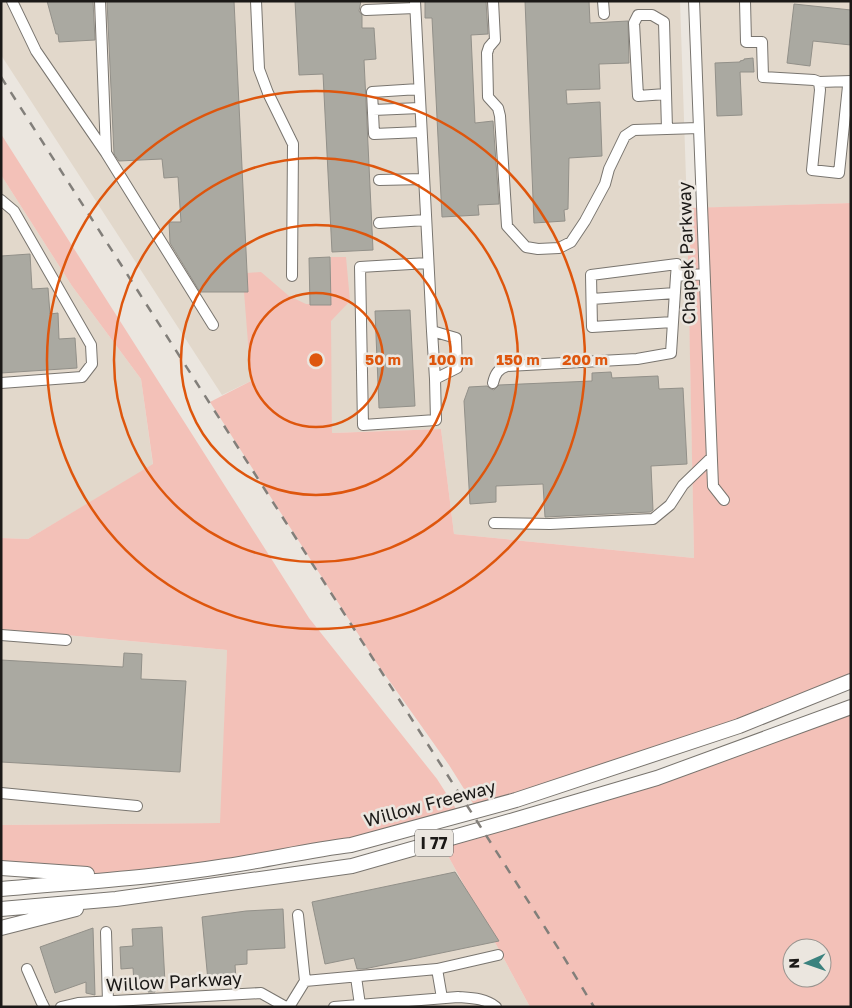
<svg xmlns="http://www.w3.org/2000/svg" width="852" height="1008" font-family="'Golos Text',sans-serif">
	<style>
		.built { fill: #e2d8cb }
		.green { fill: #f3c1b8; fill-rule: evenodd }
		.building { fill: #aaa9a1; stroke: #929089 }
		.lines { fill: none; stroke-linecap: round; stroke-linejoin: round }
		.minor-casing { stroke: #79756f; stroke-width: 12 }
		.highway-casing { stroke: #79756f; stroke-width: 16 }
		.minor { stroke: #fff; stroke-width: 10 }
		.highway { stroke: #fff; stroke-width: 14 }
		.rail { stroke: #827f7a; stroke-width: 2.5; stroke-dasharray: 9 9; stroke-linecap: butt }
		.ring { fill: none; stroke: #de560d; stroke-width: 2.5 }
		.labels { text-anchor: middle; stroke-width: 5; stroke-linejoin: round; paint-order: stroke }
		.shield { fill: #ebe6df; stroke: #595653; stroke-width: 1 }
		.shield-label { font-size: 16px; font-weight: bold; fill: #1b1917 }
		.street-label { font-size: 18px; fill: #1b1917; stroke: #ebe6df }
		.centre { fill: #de560d; stroke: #ebe6df; stroke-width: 2.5 }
		.ring-label { font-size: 15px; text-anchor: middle; font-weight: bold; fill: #de560d; stroke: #ebe6df; stroke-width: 5; stroke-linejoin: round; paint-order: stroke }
	</style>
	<rect width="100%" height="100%" fill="#ebe6df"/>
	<!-- built -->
	<path class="built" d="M1,1H680L688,238L694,558L454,534L441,429L332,433L330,321L251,381L222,395L1,55Z
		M694,1H851V203L702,208Z
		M1,175L72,286L141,379L153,465L28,539L1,538Z
		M1,629L227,650L221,823L1,825Z
		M440,841L530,1007H1V928L116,899L352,866Z"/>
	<!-- green -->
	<path class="green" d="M1,134L309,618L437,779L460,815L351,845L127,877L1,868V825L220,823L227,650L1,629V538L28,539L153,464L141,379L72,286L1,175Z
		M851,203V681L476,808L449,765L376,662L210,402L251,381L244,292H248L247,273L261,272L289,296L306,304H326L330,287L331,257H346L350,301L331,321L332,433L441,429L454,534L694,558L687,208Z
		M851,707V1007H530L440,841L514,820ZM792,948H822V978H792Z"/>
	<!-- building -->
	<path class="building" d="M47,1H93L95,40L59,42L58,34H56Z
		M107,1H234L248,292H200L170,243L169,222H181L178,177L164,178L162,159L119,161L114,154Z
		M295,1H361L359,11L362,15V28H374L376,59L364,60L373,250L332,252L323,74L299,75Z
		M425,1H486L488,34L471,35L475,123L493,121L499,204L478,205L479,215L442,217L432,18H425Z
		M525,1H589L590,23L628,21L629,63L599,64L600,89L566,90L567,104L600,102L602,156L569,158L568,209L564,210L565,221L534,223Z
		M794,4L851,10V45L813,41L810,66L787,63Z
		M753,58L754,72H740L742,115L717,116L715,63L740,62V61L744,60V59Z
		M30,254L32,289L48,288L50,314L58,313L59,339L75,338L77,368L1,373V256Z
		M330,257L331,305H310L309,258Z
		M410,310L415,406L379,408L375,311Z
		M611,372L612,378L658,376L659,389L683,388L687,464L651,466L653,510L650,512L545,517L543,484L496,486V502L470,504L464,401L469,387L487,386L491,389L494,390L499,385L592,381V373Z
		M124,653L142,654L141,679L186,681L180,772L1,762V660L123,667Z
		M455,872L499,941L364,969H357L354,958L325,964L312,902Z
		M283,909L285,948L247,950V964L235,965L236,979L208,981L202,917L246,911Z
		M162,927L165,983L154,984L155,992H148V982L134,983L133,968L121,969L120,947L133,946L132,929Z
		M93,928L95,995L86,993V982L55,993L40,947Z"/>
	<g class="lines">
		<!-- minor casing -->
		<g class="minor-casing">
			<path id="minor" d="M12,1L36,51L106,153L213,325
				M100,1L106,152
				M256,1L259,69L268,93L293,144L292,276
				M415,1L432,331L456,338L457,368L435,379L436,420L363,425L360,267L428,263
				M493,1L495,40L489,47L487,53L488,97L498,108L500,116L507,226L526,247L538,249L559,248L571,242L585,221L605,184L609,169L625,136L634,130L699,128
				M603,1L604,14
				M694,1L713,486L724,500
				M745,1L746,42H762L763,77L814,80L819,82L820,90L812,170L839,173L848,86L851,83
				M366,10L415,8
				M819,82L851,81
				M419,89L372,92L374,134L421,132
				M666,94L638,96L634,23L638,15H652L664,22L667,129
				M373,110L420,108
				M379,180L424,179
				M1,200L14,211L91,345L92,364L82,377L1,383
				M379,223L426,220
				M592,299L675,293
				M673,322L592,327L591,275L677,264L676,276
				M432,331L435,379
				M493,383C495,374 498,369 507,366L637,359L671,353L676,276L704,274
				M494,523L550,524L653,519L670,505L683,485L712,457
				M1,635L66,640
				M1,793L137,806
				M106,932L108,1002
				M27,969L41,1001L44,1007
				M356,977L360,1005
				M305,981L437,969
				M442,998L437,969L498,955
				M61,1007L78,1003L261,993L286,1007
				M289,1007L305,981L298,915
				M334,1007L458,997C471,998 485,998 496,1007"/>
		</g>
		<!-- highway casing -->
		<g class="highway-casing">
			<path id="highway" d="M1,868L87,874
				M1,889C76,882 152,878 226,866C268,860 309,850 351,845L516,800L739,726L851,681
				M1,909L116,899L352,866L514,820L657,778L851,707
				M1,928L76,909"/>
		</g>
		<!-- minor -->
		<use href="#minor" class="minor"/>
		<!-- highway -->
		<use href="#highway" class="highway"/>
		<!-- rail -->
		<path class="rail" d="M1,77L560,951L594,1007"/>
	</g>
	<!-- distance rings -->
	<g class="ring">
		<circle cx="316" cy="360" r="67"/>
		<circle cx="316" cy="360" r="135"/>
		<circle cx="316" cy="360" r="202"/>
		<circle cx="316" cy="360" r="269"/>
	</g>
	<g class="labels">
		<!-- shield labels -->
		<rect class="shield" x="415" y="829.5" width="38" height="27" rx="4"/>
		<g class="shield-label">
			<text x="434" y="849">I 77</text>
		</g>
		<!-- street labels -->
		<g class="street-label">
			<text transform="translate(687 253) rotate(-92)" y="6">Chapek Parkway</text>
			<text transform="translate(430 804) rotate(-15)" y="6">Willow Freeway</text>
			<text transform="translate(174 982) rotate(-3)" y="6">Willow Parkway</text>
		</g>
	</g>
	<circle cx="316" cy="360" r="8" class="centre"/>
	<g class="ring-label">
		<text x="383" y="365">50 m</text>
		<text x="451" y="365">100 m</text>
		<text x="518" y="365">150 m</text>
		<text x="585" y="365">200 m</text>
	</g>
	<!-- border -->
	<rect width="852" height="1008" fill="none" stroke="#1b1917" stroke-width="5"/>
	<!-- north arrow -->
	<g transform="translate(807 963) rotate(268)"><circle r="24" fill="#ebe6df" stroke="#98948f"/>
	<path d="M0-4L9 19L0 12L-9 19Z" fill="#3a827e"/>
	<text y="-8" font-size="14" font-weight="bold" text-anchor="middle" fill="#1b1917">N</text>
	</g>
</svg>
